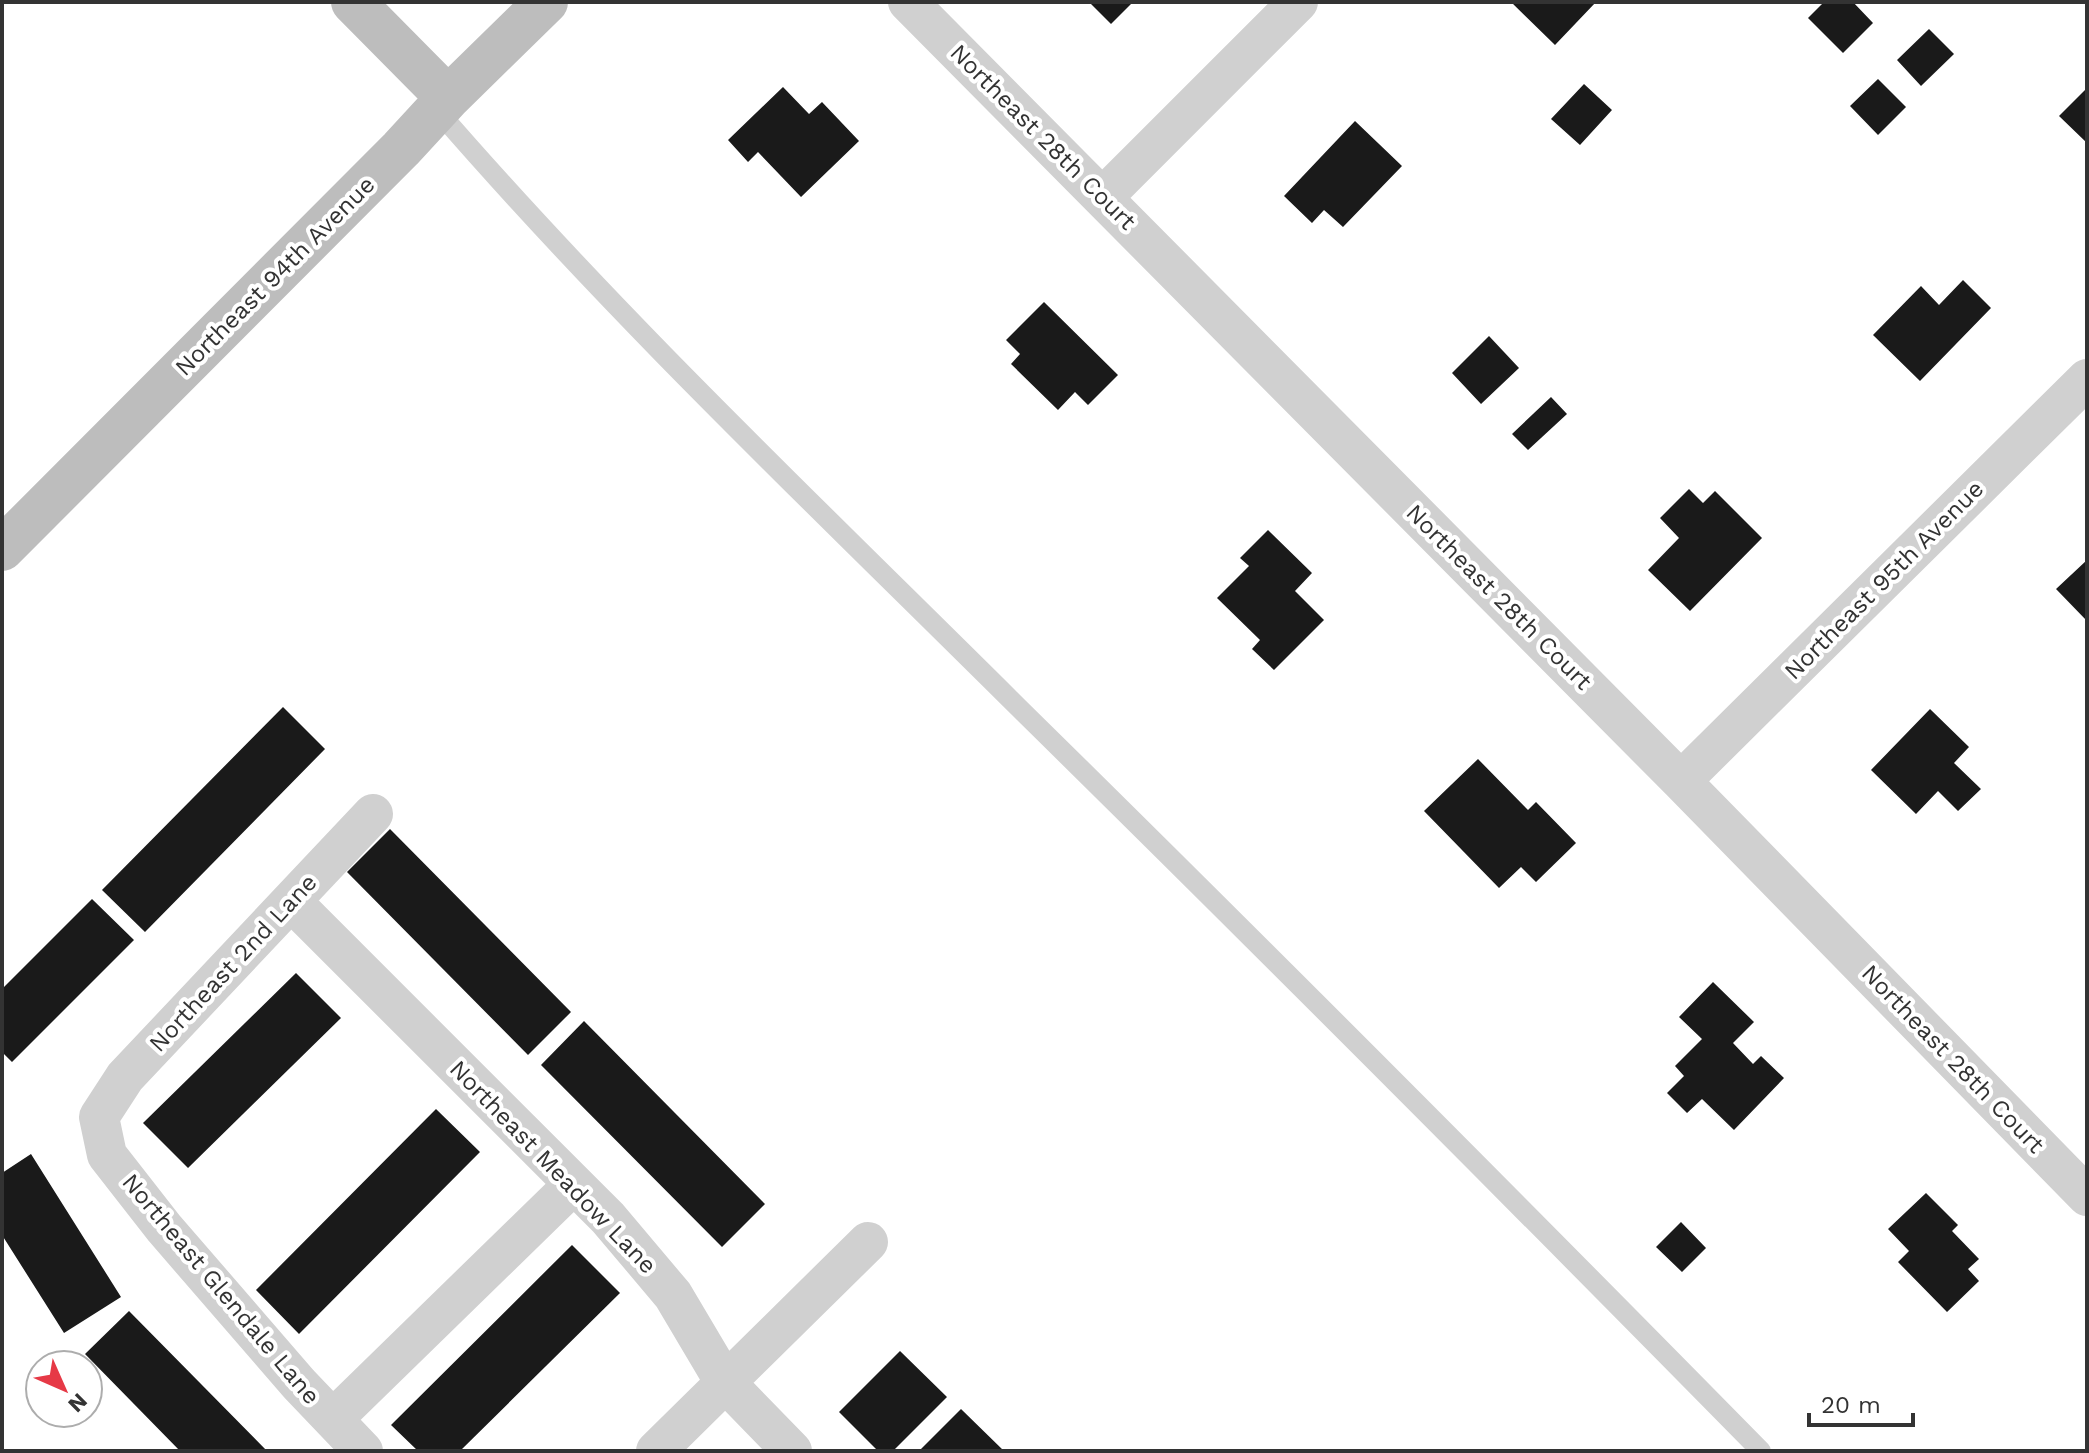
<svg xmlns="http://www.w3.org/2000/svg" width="2089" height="1453" font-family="'Work Sans',sans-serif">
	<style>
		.building { fill: #1a1a1a }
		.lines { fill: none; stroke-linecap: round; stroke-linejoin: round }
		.service { stroke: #d0d0d0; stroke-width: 20 }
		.minor { stroke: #d0d0d0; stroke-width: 40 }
		.secondary { stroke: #bdbdbd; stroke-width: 44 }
		.labels { text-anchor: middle; stroke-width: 8; stroke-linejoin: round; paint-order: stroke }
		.street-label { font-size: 24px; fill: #333; stroke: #fff }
	</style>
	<rect width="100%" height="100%" fill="#fff"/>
	<!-- building -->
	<path class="building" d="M1089,2H1133L1111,24Z
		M1511,2H1596L1555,45Z
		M1824,2H1853L1873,23L1843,53L1808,18Z
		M1929,29L1954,54L1921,86L1897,60Z
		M1878,79L1906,107L1878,135L1850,106Z
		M1584,84L1612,110L1580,145L1551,119Z
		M783,87L809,114L822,102L859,141L801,197L758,152L748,162L728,140Z
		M2087,88V143L2059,116Z
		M1355,121L1402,166L1343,227L1324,210L1312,223L1284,196Z
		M1963,280L1991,308L1920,381L1873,335L1921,286L1939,305Z
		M1044,302L1118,375L1088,405L1075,392L1058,410L1011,364L1020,354L1006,340Z
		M1489,336L1519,368L1481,404L1452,373Z
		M1551,397L1567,414L1528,450L1512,434Z
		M1689,489L1703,503L1715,491L1762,538L1690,611L1648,570L1679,538L1660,518Z
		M1268,530L1312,573L1295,591L1324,620L1274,670L1252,649L1260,640L1217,598L1249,566L1240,558Z
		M2087,560V621L2056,589Z
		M283,707L325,749L145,932L102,890Z
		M1930,709L1969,747L1954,763L1981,789L1958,811L1938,791L1916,814L1871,770Z
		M1478,759L1528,810L1536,802L1576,843L1536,882L1521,867L1499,888L1424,811Z
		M390,829L571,1012L528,1055L347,872Z
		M92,899L134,940L12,1062L2,1052V989Z
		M296,973L341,1018L188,1168L143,1123Z
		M1713,982L1754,1022L1733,1043L1753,1064L1761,1056L1784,1078L1734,1130L1702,1099L1687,1113L1667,1093L1684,1076L1675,1066L1702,1039L1679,1017Z
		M584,1021L765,1204L722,1247L541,1065Z
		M436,1109L480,1152L299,1334L256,1290Z
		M31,1154L121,1297L64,1333L2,1235V1173Z
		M1926,1193L1958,1225L1952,1231L1979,1259L1968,1269L1979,1281L1947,1312L1898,1262L1909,1251L1888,1229Z
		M1681,1222L1706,1248L1682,1272L1656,1247Z
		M572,1245L620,1293L460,1451H418L391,1425Z
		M129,1311L267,1451H180L85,1354Z
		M900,1351L947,1397L893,1451H878L839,1412Z
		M961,1409L1004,1451H919Z"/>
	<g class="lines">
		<!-- service -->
		<path class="service" d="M437,110C619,320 821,511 1018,707C1268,953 1515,1201 1761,1451"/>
		<!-- minor -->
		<path class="minor" d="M908,2L1681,781L2087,1196
			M1103,197L1298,2
			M1681,781L2087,379
			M291,901L608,1218L673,1295L724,1381L792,1451
			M333,1419L574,1184
			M363,1451L299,1384L164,1228L107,1155L99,1117L125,1077L373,814
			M656,1451L868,1242"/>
		<!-- secondary -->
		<path class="secondary" d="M353,2L448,98
			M2,549L401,149L448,98L546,2"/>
	</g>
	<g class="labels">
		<!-- street labels -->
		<g class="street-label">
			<text transform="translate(1043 137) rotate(45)" y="8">Northeast 28th Court</text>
			<text transform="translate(275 276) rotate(-45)" y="8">Northeast 94th Avenue</text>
			<text transform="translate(1884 580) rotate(-45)" y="8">Northeast 95th Avenue</text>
			<text transform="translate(1499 597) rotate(45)" y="8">Northeast 28th Court</text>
			<text transform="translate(233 963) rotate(-47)" y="8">Northeast 2nd Lane</text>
			<text transform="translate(1953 1059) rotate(46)" y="8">Northeast 28th Court</text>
			<text transform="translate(553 1167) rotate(46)" y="8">Northeast Meadow Lane</text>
			<text transform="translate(221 1289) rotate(50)" y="8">Northeast Glendale Lane</text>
		</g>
	</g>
	<!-- border -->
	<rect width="2089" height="1453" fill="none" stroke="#333333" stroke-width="8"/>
	<!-- north arrow -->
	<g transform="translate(64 1389) rotate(135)"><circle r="38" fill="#ffffff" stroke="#adadad" stroke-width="2"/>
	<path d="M0-6L14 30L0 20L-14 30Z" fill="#e63946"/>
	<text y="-12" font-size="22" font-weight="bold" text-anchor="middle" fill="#333333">N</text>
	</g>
	<!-- scale -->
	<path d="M1809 1413v12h104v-12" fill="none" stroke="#333333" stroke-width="4"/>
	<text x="1821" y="1413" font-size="24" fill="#333333" stroke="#ffffff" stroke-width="6" paint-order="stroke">20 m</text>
</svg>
